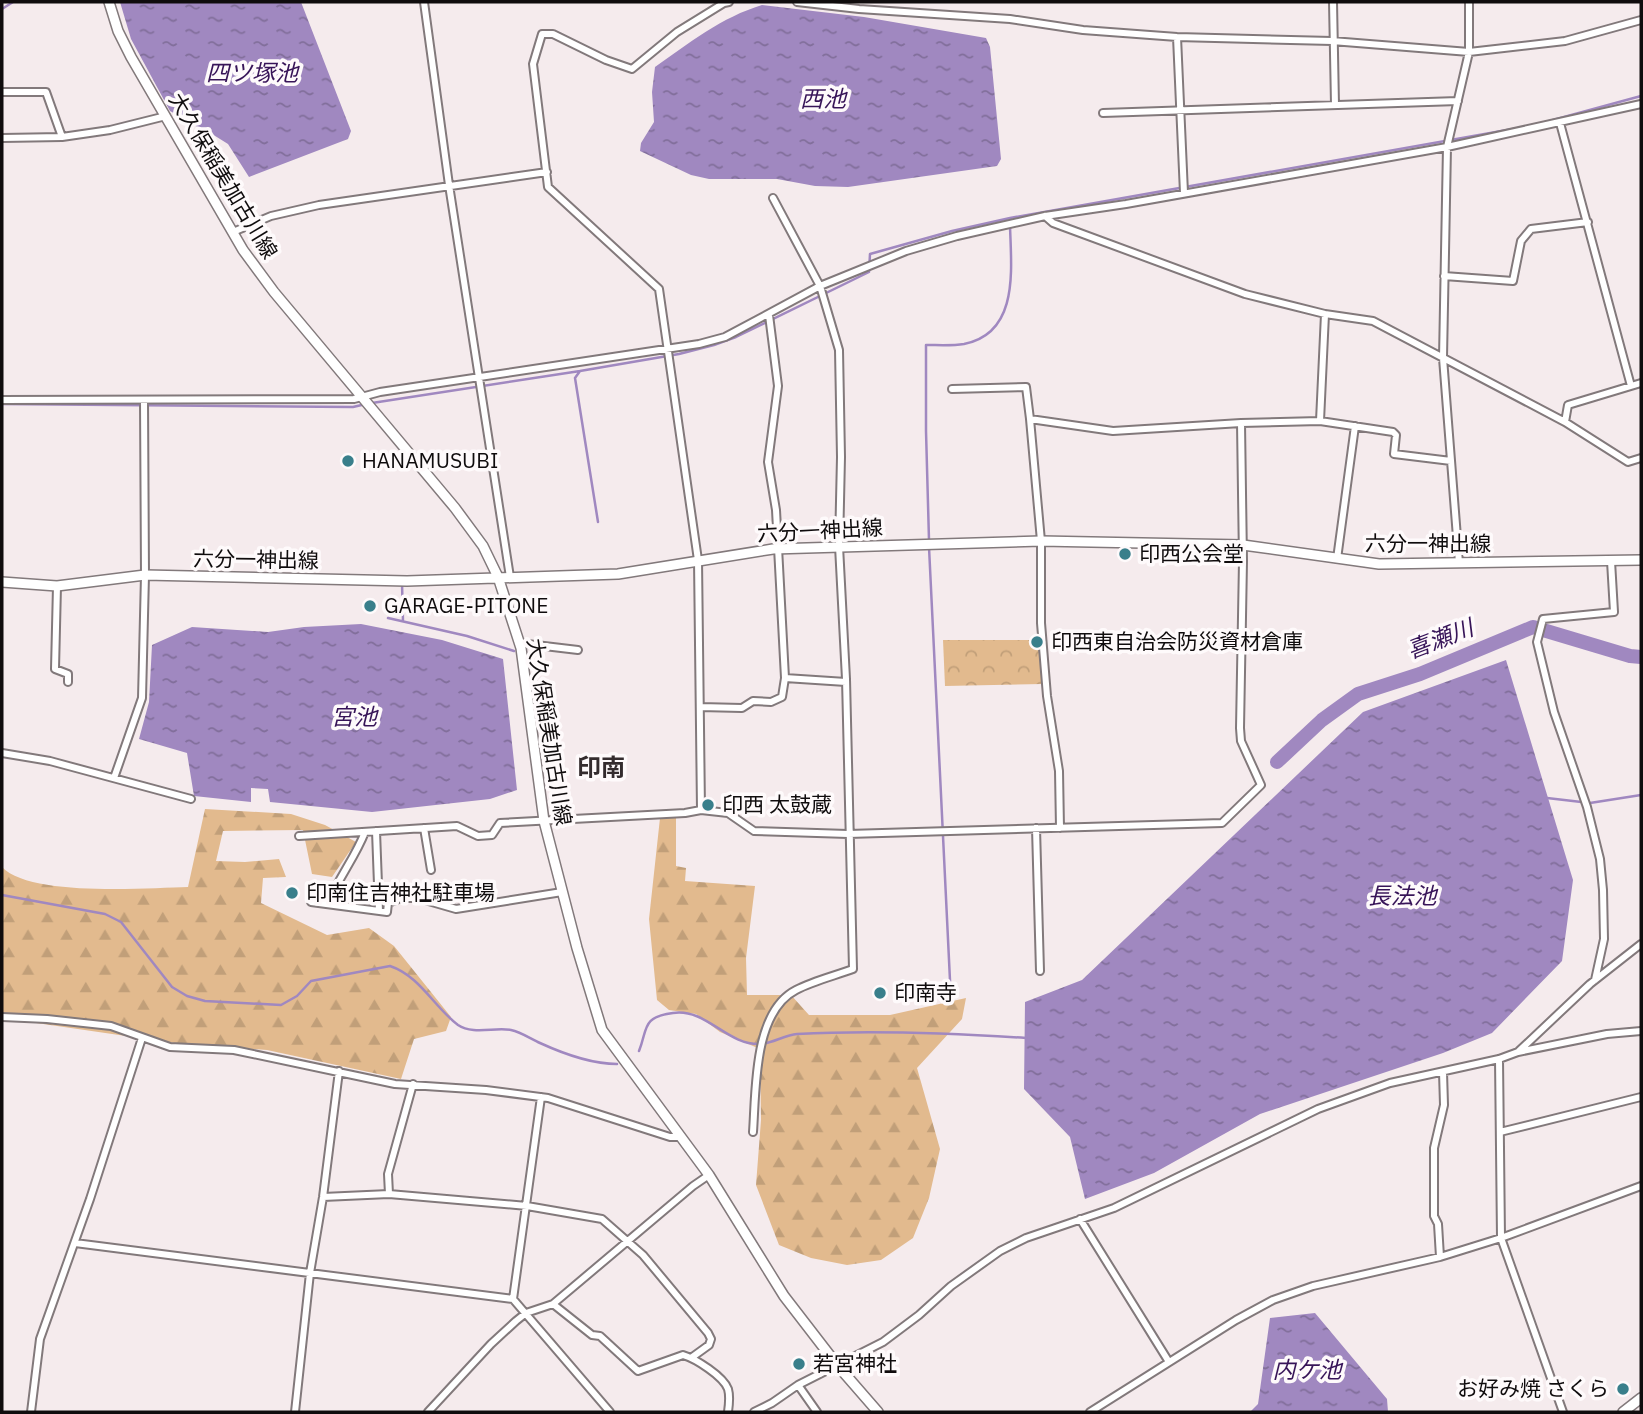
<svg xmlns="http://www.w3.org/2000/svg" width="1643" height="1414" font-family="'IBM Plex Sans','Noto Sans JP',sans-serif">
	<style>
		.forest { fill: url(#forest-firs) }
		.park { fill: url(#park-crowns) }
		.water { fill: url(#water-ripples) }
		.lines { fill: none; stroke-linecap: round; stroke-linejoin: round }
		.stream { stroke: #a088c0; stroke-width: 2.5 }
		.river { stroke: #a088c0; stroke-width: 14 }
		.street-casing { stroke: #82797b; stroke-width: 10 }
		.secondary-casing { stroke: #82797b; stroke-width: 12 }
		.street { stroke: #fff; stroke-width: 6 }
		.secondary { stroke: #fff; stroke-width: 9 }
		.poi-dot { fill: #397f8b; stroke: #fefafb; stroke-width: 2.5 }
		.labels { text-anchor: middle; stroke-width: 7; stroke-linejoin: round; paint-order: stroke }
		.street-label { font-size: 21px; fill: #0f0c0d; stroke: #fefafb }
		.poi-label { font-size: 21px; fill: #0f0c0d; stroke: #fefafb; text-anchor: start }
		.water-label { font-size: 23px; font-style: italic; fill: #371458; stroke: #fefafb }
		.quarter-label { font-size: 24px; font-weight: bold; fill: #342c2e; stroke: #fefafb }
	</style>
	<defs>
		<pattern id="forest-firs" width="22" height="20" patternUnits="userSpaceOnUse" patternTransform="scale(1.75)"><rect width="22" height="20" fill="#e2ba8e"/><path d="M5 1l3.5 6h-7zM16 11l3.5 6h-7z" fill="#c19f79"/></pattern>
		<pattern id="park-crowns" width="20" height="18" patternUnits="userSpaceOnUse" patternTransform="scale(1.75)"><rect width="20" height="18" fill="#e2ba8e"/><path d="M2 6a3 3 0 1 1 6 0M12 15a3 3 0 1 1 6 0" fill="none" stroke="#c19f79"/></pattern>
		<pattern id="water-ripples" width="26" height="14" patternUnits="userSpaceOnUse" patternTransform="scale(1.75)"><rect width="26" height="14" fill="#a088c0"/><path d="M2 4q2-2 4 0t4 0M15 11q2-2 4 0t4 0" fill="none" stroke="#816e9a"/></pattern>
	</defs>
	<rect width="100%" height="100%" fill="#f5ebed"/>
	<!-- forest -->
	<path class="forest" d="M205,809L291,814L325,825L356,842L332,877L312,874L303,830L223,831L216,861L245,862L279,859L286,877L263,878L261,903L327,935L369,928L394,946L451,1017L446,1031L414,1039L401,1079L267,1050L181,1044L2,1018V867C30,897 146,888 188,887Z
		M676,817V866L686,868L685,881L755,886L746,958L747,995H791L809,1015H890L966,998L962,1019L917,1068L940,1149L929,1198L913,1238L881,1260L847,1265L811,1258L779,1245L756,1185L761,1120L760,1049L720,1032L696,1014L669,1010L657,1000L649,919L660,818Z"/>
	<!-- park -->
	<path class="park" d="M943,640H1040L1042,684L945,686Z"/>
	<!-- water -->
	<path class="water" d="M120,2H301L351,131L348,139L249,177L228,144L204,129L184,122L181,117L170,111L131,39Z
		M762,5L864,17L986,38L990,47L1001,159L997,166L848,187L815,186L777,179H709L691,175L640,151L641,143L654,122L652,92L655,67C689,43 722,17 762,5Z
		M361,624L442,640L503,659L517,790L490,799L372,812L270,802L268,789L251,788V802L194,796L187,753L139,739L149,702L152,645L192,627L268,632L304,627Z
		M1506,660L1573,880L1562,961L1492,1033L1443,1053L1260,1114L1154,1173L1085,1199L1070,1137L1024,1089L1025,1002L1082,980L1363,712Z
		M1315,1313L1387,1399L1388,1412H1250L1258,1404L1270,1318Z"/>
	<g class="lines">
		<!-- stream -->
		<path class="stream" d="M2,9L13,2
			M1531,126L1641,96
			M372,403L580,371
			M2,404L353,407L366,404
			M598,522L575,378L580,371L679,354L714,345L736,337L869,272L870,254L952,231L1010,218L1524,127
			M929,540L926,431V345C938,345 952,346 964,344C1020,333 1011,268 1010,225
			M929,547L951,1001
			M402,583L403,621
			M388,618L467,636L514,651
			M1547,798L1590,803L1641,795
			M2,895L105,914L121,922L172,987L187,996L205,1001L281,1005L297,996L311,981L390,966C420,976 434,1007 458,1025C473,1035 495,1027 511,1030C521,1032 531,1039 540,1043C564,1054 591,1064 617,1064
			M639,1051C648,1029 641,1017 673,1013C707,1008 727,1046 761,1044C773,1043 785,1035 797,1034C873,1030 950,1033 1026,1038"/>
		<!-- river -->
		<path class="river" d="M1277,762L1322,720L1358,694L1420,674L1533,627L1630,656L1641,657"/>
		<!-- street casing -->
		<g class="street-casing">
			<path id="street" d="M424,2L449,185L510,577
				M797,2L859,9L1010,19L1083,30L1177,37L1332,41L1469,52L1565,41L1641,20
				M1333,2L1335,105
				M1177,37L1184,193
				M2,92H46L62,137
				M1103,113L1458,101
				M1560,123L1631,386L1641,383
				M2,138L62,137L110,130L166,116
				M1045,216L1053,223L1245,294L1325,314L1373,321L1565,422L1628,462L1641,458
				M233,232L271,216L319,205L547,172
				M1444,276L1513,281L1521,241L1531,229L1588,222
				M952,389L1026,387L1030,419
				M2,400L354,399L380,392L699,344L725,337L820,286L906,251L957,236L1045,216L1126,204L1447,147L1641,104
				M1320,421L1393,432L1396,435L1394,454L1451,461
				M1565,422L1568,405L1631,386
				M1337,559L1355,426
				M1459,563L1443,358L1447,147L1469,52V2
				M57,586L55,669L68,674V682
				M519,643L578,650
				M785,678L846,682
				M700,707L742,708L753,701L771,702L782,697L785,678L776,510L768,462L778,386L769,315
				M2,753L50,761L191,799
				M114,778L142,698L145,575L144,401
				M701,810L698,560L659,289L548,187L533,64L542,34H553L606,60L632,69L677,32L724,3L729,2
				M424,828L431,870
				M1036,828L1040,971
				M1060,828L1059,771L1047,696L1041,623V541L1030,419L1113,431L1241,423L1320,421L1325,314
				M376,831L379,911
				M299,836L457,826L478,836L492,835L500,823L685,813L701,810L728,813L754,831L848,834L1222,823L1261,785L1241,741L1240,728L1243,561L1241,423
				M311,902L387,912L388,903L401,898H418L456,909L562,892
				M328,904C338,878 355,858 365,832
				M1595,980L1604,939L1603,890L1600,859L1587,807L1554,712L1537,642L1543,619L1614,612L1611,561
				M2,1017L47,1019L111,1026L170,1047L234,1050L395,1084L486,1090L548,1098L670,1137H681
				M1519,1051L1590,984L1641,944
				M1499,1059L1501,1238L1563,1412
				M413,1084L388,1174L389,1194L527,1206L602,1219L643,1255L708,1333L711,1339L709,1345L691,1358
				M753,1132C756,1091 753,1012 796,990C813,981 834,976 853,969L846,679L839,546L841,457L839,350L820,286L773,198
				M1500,1132L1641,1097
				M323,1197L389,1194
				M1080,1219L1169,1362
				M75,1243L513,1299L610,1412
				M1440,1257L1438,1224L1434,1216V1148L1444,1105L1443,1072
				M513,1299L541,1097
				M553,1304L592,1335L600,1336L638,1371L683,1355C696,1359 723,1376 728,1389C730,1396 729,1405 728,1412
				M798,1385L817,1412
				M31,1412L40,1339L90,1199L142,1038
				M295,1412L310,1273L323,1197L339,1071
				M428,1412L491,1344L516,1321L526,1313L553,1304L693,1186L709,1175
				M754,1412L772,1403L798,1385L883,1342L919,1315L951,1286L1000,1251L1026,1238L1114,1208L1318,1109L1390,1083L1499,1059L1518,1052L1607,1034L1641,1031
				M1090,1412L1236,1320L1273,1300L1313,1286L1440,1257L1501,1238L1641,1186"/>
		</g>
		<!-- secondary casing -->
		<g class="secondary-casing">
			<path id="secondary" d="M109,2L118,31L131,57L243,250L274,292L455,508L483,546L498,577L521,648L544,821L577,948L602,1030L709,1175L784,1296L838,1366L878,1412
				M2,582L57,586L145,575L407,581L618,574L773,549L1041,541L1243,545L1379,564L1641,560
				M1623,1412L1641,1398"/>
		</g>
		<!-- street -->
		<use href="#street" class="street"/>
		<!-- secondary -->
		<use href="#secondary" class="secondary"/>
	</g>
	<!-- markers -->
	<g class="poi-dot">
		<circle cx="348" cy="461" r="7"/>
		<circle cx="1125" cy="554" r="7"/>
		<circle cx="370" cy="606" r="7"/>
		<circle cx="1037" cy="642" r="7"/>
		<circle cx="708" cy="805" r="7"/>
		<circle cx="292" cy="893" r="7"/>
		<circle cx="880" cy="993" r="7"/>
		<circle cx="799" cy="1364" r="7"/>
		<circle cx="1623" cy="1389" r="7"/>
	</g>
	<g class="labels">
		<!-- street labels -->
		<g class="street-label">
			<text transform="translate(223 176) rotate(59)" y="7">大久保稲美加古川線</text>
			<text transform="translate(820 531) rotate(-3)" y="7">六分一神出線</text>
			<text x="1428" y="551">六分一神出線</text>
			<text transform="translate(256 560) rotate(1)" y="7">六分一神出線</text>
			<text transform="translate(549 732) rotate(81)" y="7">大久保稲美加古川線</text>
		</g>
		<!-- poi labels -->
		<g class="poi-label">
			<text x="362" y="468">HANAMUSUBI</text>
			<text x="1139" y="561">印西公会堂</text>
			<text x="384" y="613">GARAGE-PITONE</text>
			<text x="1051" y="649">印西東自治会防災資材倉庫</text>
			<text x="722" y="812">印西 太鼓蔵</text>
			<text x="306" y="900">印南住吉神社駐車場</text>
			<text x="894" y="1000">印南寺</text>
			<text x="813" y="1371">若宮神社</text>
			<text x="1609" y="1396" text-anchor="end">お好み焼 さくら</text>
		</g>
		<!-- water labels -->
		<g class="water-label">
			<text x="252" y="81">四ツ塚池</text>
			<text x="823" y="107">西池</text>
			<text transform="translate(1440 639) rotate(-21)" y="8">喜瀬川</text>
			<text x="354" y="725">宮池</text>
			<text x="1402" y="904">長法池</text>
			<text x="1307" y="1378">内ケ池</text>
		</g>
		<!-- quarter labels -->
		<g class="quarter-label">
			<text x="601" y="776">印南</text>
		</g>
	</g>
	<!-- border -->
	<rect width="1643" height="1414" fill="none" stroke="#0f0c0d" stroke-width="7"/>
</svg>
